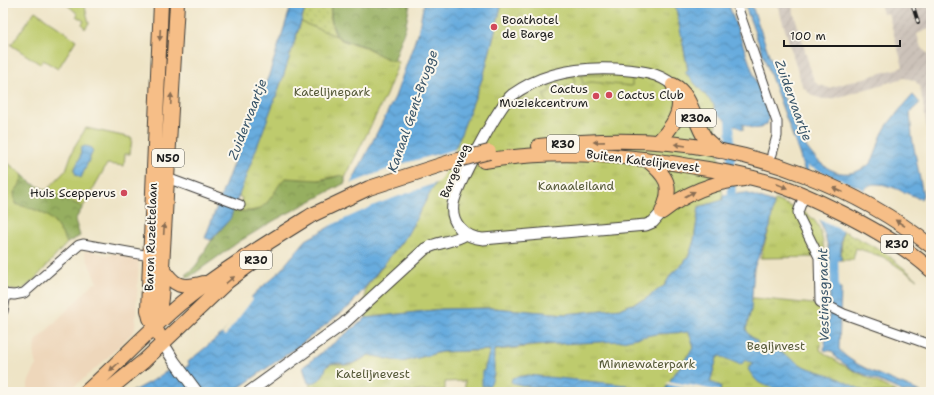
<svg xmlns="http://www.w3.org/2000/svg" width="934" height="395" font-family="'Shantell Sans',sans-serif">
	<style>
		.built { fill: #eed7bb }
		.industrial { fill: url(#industrial-furrows) }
		.grass { fill: url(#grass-dots); stroke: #6d7444 }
		.forest { fill: url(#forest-crowns); stroke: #59663e }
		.park { fill: url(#park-tufts); stroke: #6d7444 }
		.garden { fill: #becb6d; stroke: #6d7444 }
		.water { fill: url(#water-waves); stroke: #42647d }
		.pier { fill: #eee4c6 }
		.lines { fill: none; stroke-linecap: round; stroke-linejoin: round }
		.canal { stroke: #68acde; stroke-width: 8 }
		.minor-casing { stroke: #3c3a36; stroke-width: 11 }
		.tertiary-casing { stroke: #3c3a36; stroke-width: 13 }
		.primary-casing { stroke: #3c3a36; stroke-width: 16 }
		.minor { stroke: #fff; stroke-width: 9 }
		.tertiary { stroke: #fff; stroke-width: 11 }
		.primary { stroke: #f6be87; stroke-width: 14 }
		.rail-casing { stroke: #1c1c1c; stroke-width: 4 }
		.rail { stroke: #fbf7ec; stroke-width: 2.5; stroke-dasharray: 8; stroke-linecap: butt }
		.primary-bridge-casing { stroke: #3c3a36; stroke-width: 16; stroke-linecap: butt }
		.primary-bridge { stroke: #f6be87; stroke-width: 14 }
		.oneway { fill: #896d52 }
		.poi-dot { fill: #d1495b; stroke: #fbf7ec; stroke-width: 1.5 }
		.labels { text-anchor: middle; stroke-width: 4; stroke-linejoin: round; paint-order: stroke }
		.shield { fill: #fbf7ec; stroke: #5f5e5a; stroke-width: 1 }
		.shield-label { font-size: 11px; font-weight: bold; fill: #1c1c1c }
		.poi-label { font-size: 12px; fill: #1c1c1c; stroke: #fbf7ec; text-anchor: start }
		.park-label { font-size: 12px; fill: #555938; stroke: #fbf7ec }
		.street-label { font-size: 12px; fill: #1c1c1c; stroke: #fbf7ec }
		.water-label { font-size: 13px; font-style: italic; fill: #3a566a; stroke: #fbf7ec }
	</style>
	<defs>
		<pattern id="industrial-furrows" width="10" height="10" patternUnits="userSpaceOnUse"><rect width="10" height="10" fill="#ccc2b9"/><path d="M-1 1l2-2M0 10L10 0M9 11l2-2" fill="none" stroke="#afa69e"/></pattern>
		<pattern id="grass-dots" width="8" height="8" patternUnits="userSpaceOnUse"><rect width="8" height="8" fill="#becb6d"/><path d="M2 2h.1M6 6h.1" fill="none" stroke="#a3ae5e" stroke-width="1.8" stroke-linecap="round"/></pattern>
		<pattern id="forest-crowns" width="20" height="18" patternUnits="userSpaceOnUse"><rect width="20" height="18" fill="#96af60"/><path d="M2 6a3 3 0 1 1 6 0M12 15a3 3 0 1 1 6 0" fill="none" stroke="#7a8e4e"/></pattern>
		<pattern id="park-tufts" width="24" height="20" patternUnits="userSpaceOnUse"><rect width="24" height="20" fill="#becb6d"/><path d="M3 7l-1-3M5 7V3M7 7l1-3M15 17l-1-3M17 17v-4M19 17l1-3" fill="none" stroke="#a3ae5e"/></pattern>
		<pattern id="water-waves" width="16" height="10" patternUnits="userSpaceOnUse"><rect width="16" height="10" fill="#68acde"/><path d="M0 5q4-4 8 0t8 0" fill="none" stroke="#558bb3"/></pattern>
	</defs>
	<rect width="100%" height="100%" fill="#fbf7ec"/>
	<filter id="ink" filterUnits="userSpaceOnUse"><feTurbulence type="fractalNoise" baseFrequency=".025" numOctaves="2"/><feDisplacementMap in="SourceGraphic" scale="8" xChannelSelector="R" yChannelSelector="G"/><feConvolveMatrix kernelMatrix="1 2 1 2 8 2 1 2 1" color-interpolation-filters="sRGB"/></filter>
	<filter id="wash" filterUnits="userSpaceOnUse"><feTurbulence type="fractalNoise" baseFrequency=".012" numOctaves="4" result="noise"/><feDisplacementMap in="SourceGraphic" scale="16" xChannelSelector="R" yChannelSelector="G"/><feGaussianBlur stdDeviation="0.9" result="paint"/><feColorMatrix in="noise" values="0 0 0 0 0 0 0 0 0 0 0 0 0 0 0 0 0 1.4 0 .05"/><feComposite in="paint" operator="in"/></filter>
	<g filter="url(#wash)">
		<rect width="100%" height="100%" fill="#eee4c6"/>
		<!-- built -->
		<path class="built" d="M89,250L109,256L112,253L139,258L135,330L104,361L68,392H28V383L37,364L34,357L35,342L93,284L97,283L84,252Z"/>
		<!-- industrial -->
		<path class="industrial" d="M777,3H791L813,78L817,84L829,88L903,67L888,13L883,14L880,3H931V28L917,34L921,48L931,56V70L927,74V78L931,104V152L920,86L914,80L904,78L832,99H823L813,96L807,91L802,85Z"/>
		<!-- grass -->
		<path class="grass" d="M307,3H332C329,13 331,27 336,36L301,22Z
			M844,231L884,252L917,279L883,257L856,248L853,260H841L842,235Z"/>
		<!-- forest -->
		<path class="forest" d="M332,3H410L406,25L394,62C384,59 376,52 366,47C349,39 336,46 332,22C331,15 330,10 332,3Z
			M23,175L31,183L83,207L75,220L80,236L67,243C52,215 46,212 15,204L14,192L19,186Z
			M342,175L345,178V183L275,220L240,241L188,278L186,274C199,267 203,251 212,240C220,230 228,223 233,210C272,219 264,191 286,178L323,180Z"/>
		<!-- park -->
		<path class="park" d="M502,3H675L688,71L686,72L714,105L723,200L699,207L694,240L690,253L684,263L671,274L665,285L644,300L621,308L566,314L493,308L442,309L366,318L365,289L407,235L457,144L484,74Z
			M301,22L336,36L343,41L365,47L389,60L399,62L386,95L345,178L342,175L318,180L286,178C281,181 279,185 276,190C264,208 260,212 238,211L242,198L238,196L282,80Z
			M776,200C814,217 820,214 825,257L760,258L770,227L774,203Z
			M753,298L814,304L827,311L820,350L841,364L896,392H720L721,386L710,382L717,358Z
			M676,332H689L694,347L671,379L664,392H465V381L445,382V390L397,392H309L310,383C320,379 324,378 326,367C333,362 336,364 344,365C352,366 363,360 368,355L402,362L441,352L497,350Z"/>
		<!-- garden -->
		<path class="garden" d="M65,3H84L89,23L85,29L82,24L84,21L76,16L78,14Z
			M35,11L76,40L58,69L43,60L40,64L11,45Z
			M603,72L632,75V86L591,82L583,84L581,75H602Z
			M574,76L575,83L561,88L557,78Z
			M549,81L550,91L543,94L548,104L547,107L528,100L512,101L514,98Z
			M86,128L132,138L130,154H125L124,166L107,164L83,207L47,190L66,170L74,147Z
			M3,159L23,175L19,186L14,192L15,204C46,212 52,215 67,243L36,278L21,291L3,289Z"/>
		<!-- water -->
		<path class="water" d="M292,3H307L282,80L230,219L211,240L205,238L244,135L269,75Z
			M424,3H502L484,74L457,144L407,235L350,306L297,347L233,392H131L157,378L171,368L176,374L189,365L188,362L223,333L254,294L278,273L306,240L329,227L395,97L418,32Z
			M675,3H728L769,117L767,124C758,131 753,129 743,124V130L728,122L715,112L714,105L685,72L688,70Z
			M744,3H751C761,32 771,60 781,89C787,106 793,127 803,142C818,166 841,184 867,166C875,160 877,148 880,139C886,123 901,109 913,95L920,103L910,112L912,137L923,195L921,199C907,194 889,183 874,184C859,185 845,222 842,235C840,242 841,252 841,260H829L828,246L799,153Z
			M85,146L90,147L93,151L81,178L76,175L74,170L80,158L81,148Z
			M746,193L774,203L770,227L754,268L751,310L746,329L749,335L758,342L754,348L759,351L763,345L780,352L805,367L833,376L866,392C842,392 776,395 758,382C754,378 751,374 748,369L753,363L745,360L741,365L720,356L717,358L710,382L721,386L720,392H664L671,379L694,347L689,332L656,334L622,341L536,345L494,350C493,362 497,376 489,386H482V371H484L490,350L441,352L402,362L369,355L354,363L344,365L340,363H331L326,367C324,377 319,383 308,383L303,367L366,318L442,309L493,308L566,314L621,308L644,300L665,285L671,274L684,263L690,253L694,240L699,207L723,200V195Z
			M830,289H841L839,349C850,366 901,383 921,392H904L852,369L836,358L832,351L824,350L829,317Z
			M528,375L627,385L625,392C609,392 520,389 511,382L512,378Z"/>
		<!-- pier -->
		<path class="pier" d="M715,112L728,122L743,130V132L727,124L715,115Z
			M457,149L439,182L377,204L321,230L328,225L347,185L401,164Z
			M808,166L865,190L855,208L845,232L818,219L809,190Z
			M249,296L253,299L225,336L222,334Z
			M668,381L720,391V392H704L666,384Z"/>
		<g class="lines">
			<!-- canal -->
			<path class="canal" d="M730,113L732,203
				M834,250L835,298"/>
		</g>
	</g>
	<g filter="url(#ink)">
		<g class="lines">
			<!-- minor casing -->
			<g class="minor-casing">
				<path id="minor" d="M736,3L777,122V136L772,154
					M167,178L240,205
					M804,196L798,212L799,217L819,257L820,302L844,314L931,345
					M3,294L14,295L24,293L79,245L83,244L150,256
					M3,311L6,294"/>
			</g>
			<!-- tertiary casing -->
			<g class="tertiary-casing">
				<path id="tertiary" d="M662,212L653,222L646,225L483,239C465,238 450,223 453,204C456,187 498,106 512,95C542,73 579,67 616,69C637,71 656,71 673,85
					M163,343L174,361L197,392
					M249,392L343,324L425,249C437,241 453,243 466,234"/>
			</g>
			<!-- primary casing -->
			<g class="primary-casing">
				<path id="primary" d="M161,3L148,310L150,318L163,343
					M673,85C692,94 694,122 705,138C709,143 715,147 719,151
					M658,142C667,133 680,117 679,103C678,97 675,92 674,87
					M539,146C581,141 626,139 669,143C763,152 857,188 931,246
					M646,159C667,176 674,186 662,212
					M484,161C555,149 625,154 695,167C722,171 749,176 775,184C801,192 826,205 850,217C879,232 907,248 931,270
					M662,212C686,193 713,182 744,179
					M162,267C174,287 182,289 204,283
					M154,327C162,307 162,289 162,267L177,3
					M86,392C118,363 148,331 181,303C223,270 267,243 312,215
					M106,392L144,361L228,281L260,257"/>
			</g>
			<!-- minor -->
			<use href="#minor" class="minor"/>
			<!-- tertiary -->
			<use href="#tertiary" class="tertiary"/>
			<!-- primary -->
			<use href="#primary" class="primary"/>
			<!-- rail casing -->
			<g class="rail-casing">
				<path id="rail" d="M912,3L918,22"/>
			</g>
			<!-- rail -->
			<use href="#rail" class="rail"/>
			<!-- primary-bridge casing -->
			<g class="primary-bridge-casing">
				<path id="primary-bridge" d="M312,215L369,188L450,162L489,152"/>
			</g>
			<!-- primary-bridge -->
			<use href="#primary-bridge" class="primary-bridge"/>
		</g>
		<!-- one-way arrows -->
		<defs><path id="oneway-solid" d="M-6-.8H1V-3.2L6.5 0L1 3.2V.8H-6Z"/></defs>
		<g class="oneway">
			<use href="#oneway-solid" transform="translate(160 35) rotate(93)"/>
			<use href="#oneway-solid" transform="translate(171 99) rotate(-87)"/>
			<use href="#oneway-solid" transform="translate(599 142) rotate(179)"/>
			<use href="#oneway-solid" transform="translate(680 145) rotate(-171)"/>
			<use href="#oneway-solid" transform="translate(782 186) rotate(22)"/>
			<use href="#oneway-solid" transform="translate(838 190) rotate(-156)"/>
			<use href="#oneway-solid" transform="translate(690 194) rotate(-27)"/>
			<use href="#oneway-solid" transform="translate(900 223) rotate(-147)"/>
			<use href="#oneway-solid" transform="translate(164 229) rotate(-87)"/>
			<use href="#oneway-solid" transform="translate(230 280) rotate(-39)"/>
			<use href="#oneway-solid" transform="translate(114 367) rotate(138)"/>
		</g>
	</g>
	<!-- markers -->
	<g class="poi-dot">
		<circle cx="494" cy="27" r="4"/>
		<circle cx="609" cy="95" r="4"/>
		<circle cx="596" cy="96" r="4"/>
		<circle cx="124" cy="193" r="4"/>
	</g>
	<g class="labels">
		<!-- shield labels -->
		<g class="shield">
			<rect x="676" y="109" width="40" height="18" rx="3"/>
			<rect x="547" y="135" width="32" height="18" rx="3"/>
			<rect x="152" y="149" width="32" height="18" rx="3"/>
			<rect x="881" y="235" width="32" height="18" rx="3"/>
			<rect x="240" y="251" width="32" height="18" rx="3"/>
		</g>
		<g class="shield-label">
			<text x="696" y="122">R30a</text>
			<text x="563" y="148">R30</text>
			<text x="168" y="162">N50</text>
			<text x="897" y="248">R30</text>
			<text x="256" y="264">R30</text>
		</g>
		<!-- poi labels -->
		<g class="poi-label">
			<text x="502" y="24">Boathotel<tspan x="502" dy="14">de Barge</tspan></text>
			<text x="588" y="93" text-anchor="end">Cactus<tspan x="588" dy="14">Muziekcentrum</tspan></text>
			<text x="617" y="99">Cactus Club</text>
			<text x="116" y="197" text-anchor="end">Huis Scepperus</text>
		</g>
		<!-- park labels -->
		<g class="park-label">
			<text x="332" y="96">Katelijnepark</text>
			<text x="576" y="190">Kanaaleiland</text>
			<text x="776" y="350">Begijnvest</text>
			<text x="647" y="368">Minnewaterpark</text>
			<text x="373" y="378">Katelijnevest</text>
		</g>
		<!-- street labels -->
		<g class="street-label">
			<text transform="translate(643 161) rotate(7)" y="4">Buiten Katelijnevest</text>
			<text transform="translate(455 171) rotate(-67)" y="4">Bargeweg</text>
			<text transform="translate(151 237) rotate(-88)" y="4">Baron Ruzettelaan</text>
		</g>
		<!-- water labels -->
		<g class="water-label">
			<text transform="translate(794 100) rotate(70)" y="5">Zuidervaartje</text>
			<text transform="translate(412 111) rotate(-71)" y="5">Kanaal Gent-Brugge</text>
			<text transform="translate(247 119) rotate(-69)" y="5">Zuidervaartje</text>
			<text transform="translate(823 295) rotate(-91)" y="5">Vestingsgracht</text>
		</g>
	</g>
	<!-- margin -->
	<rect width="934" height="395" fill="none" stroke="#fbf7ec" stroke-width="16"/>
	<!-- scale -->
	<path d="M784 40v6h116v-6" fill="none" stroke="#1c1c1c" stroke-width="2"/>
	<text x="790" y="40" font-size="12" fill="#1c1c1c" stroke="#fbf7ec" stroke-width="3" paint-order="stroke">100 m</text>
</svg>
